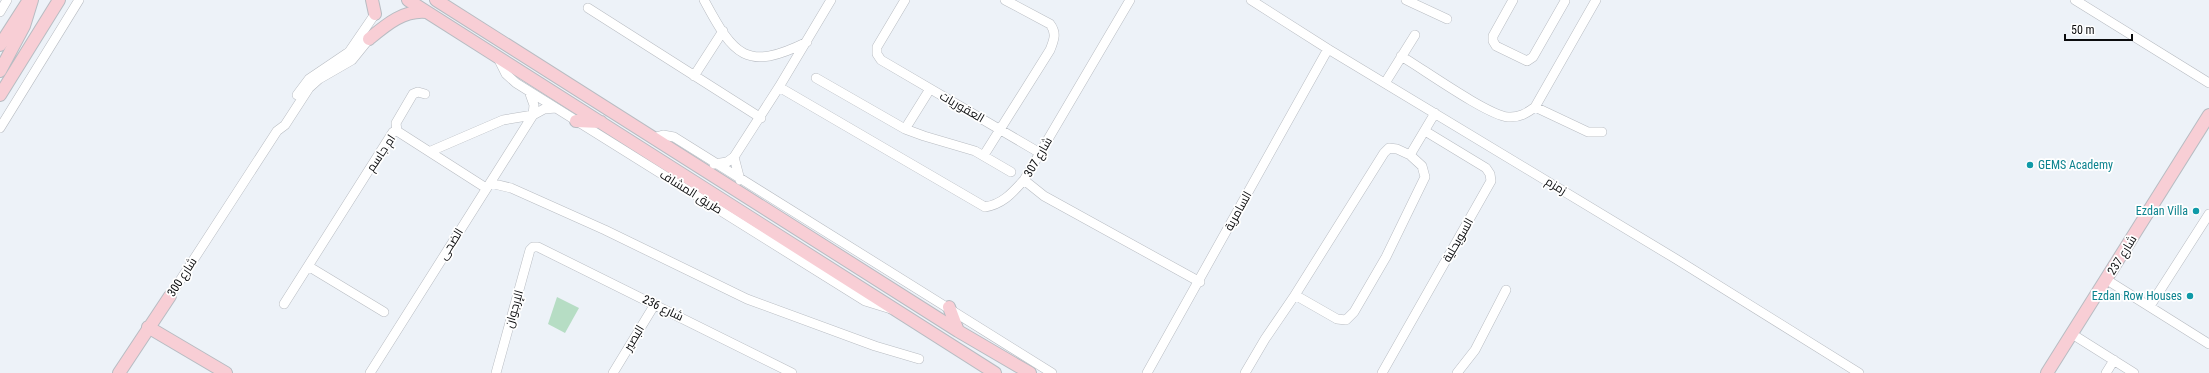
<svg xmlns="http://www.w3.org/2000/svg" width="2209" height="373" font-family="'Roboto Condensed',Cairo,sans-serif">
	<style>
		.green { fill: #b6ddc4 }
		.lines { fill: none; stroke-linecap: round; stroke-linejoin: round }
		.street-casing { stroke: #b8bcc2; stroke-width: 10 }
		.secondary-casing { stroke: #b8bcc2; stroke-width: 14 }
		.street { stroke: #fff; stroke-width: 9 }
		.secondary { stroke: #f8ced5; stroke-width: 12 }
		.culture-dot { fill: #0f9aa8; stroke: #fff; stroke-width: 1.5 }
		.labels { text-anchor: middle; stroke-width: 3.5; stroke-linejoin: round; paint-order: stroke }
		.street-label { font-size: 12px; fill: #0b0c0e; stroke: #fff }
		.culture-label { font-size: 12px; fill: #0d838f; stroke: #fff; text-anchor: end }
	</style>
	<rect width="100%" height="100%" fill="#edf2f8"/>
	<!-- green -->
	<path class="green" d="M557,297L579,308L565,333L548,324Z"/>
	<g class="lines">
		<!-- street casing -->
		<g class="street-casing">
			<path id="street" d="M704,0C734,56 746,72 807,42
				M905,0L877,47V54L881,60L1040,153
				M1130,0L1024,180L1044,196L1200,282
				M1251,0L1328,49L1676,259L1859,373
				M1406,0L1447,19
				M1513,0L1493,36V41L1496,46L1527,61L1533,57L1565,1
				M2075,0L2209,83
				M588,8L761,118
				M0,12L7,0
				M497,56L506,74L516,83L865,301L891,309
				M1401,56C1423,69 1487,115 1508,117C1519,118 1527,113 1535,107L1596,0
				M694,76L723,31
				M816,78L905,129L924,136L975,151L1011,172
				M1385,83L1415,35
				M779,87L985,207C1003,204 1012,193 1024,180
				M529,91L534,105L533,115
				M297,95L309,79L349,52L375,14
				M1535,107L1588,132H1602
				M0,128L79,0
				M905,129L930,89
				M397,131L486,188
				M397,131L396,123L413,94L418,92L425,94
				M653,138L663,135L674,137L1052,373
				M431,151L503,120L533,115
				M984,155L1050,50C1054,40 1057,33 1050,24L1005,0
				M734,157L740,180
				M714,164L727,162L734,157L779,87L831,0
				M490,183L511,188L605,230L747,299L875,346L919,359
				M308,266L384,312
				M2107,280L2209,344
				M1295,295L1384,153L1389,148L1397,149L1410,155
				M170,296L277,131L285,125L309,88L319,79L352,60L369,39
				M284,304L393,132L397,131
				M2150,306L2209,214
				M2072,334L2134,373
				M370,373L533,115L544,109L556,108
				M496,373L530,250L533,247H538L792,373
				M613,373L655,304
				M1147,373L1328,49
				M1245,373L1265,339L1295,295L1337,319L1346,320L1354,312L1386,257L1425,177L1422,166L1410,155L1435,113
				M1382,373L1491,181L1490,174L1486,168L1425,131
				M1457,373L1475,350L1506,290
				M2106,373L2114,360"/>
		</g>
		<!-- secondary casing -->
		<g class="secondary-casing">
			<path id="secondary" d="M372,0L375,14
				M408,0L995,373
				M436,0L958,331L1030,373
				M369,39C386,25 403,10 426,12
				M0,45L27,3
				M0,71L24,26L32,0
				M0,95L59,0
				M576,121L601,122
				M949,307L958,331
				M148,327L226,373
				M119,373L170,296
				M2047,373L2209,115"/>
		</g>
		<!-- street -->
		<use href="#street" class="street"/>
		<!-- secondary -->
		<use href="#secondary" class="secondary"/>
	</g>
	<!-- markers -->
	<g class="culture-dot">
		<circle cx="2030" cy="165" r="4"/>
		<circle cx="2196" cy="211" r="4"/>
		<circle cx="2190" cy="296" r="4"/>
	</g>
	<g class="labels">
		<!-- street labels -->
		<g class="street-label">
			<text transform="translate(962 107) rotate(30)" y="4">العقوريات</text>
			<text transform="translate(381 153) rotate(-56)" y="4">ام جاسم</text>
			<text transform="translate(1038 157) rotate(-60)" y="4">شارع 307</text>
			<text transform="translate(1556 186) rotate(32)" y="4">زمزم</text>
			<text transform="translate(691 192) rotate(32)" y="4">طريق المشاف</text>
			<text transform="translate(1238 211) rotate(-61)" y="4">السامرية</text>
			<text transform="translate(1458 240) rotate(-60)" y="4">السويحلية</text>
			<text transform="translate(451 244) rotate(-58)" y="4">الضحى</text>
			<text transform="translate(2122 255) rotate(-58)" y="4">شارع 237</text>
			<text transform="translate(182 277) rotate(-57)" y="4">شارع 300</text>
			<text transform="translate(663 308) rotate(26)" y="4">شارع 236</text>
			<text transform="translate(514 309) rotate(-74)" y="4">الإرجوان</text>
			<text transform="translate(634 338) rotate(-59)" y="4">البصير</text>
		</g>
		<!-- culture labels -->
		<g class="culture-label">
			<text x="2038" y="169" text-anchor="start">GEMS Academy</text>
			<text x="2188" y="215">Ezdan Villa</text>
			<text x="2182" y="300">Ezdan Row Houses</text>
		</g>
	</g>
	<!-- scale -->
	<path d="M2065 34v6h67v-6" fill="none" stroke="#0b0c0e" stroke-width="2"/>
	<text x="2071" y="34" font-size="12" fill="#0b0c0e" stroke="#ffffff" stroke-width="3" paint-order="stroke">50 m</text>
</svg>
